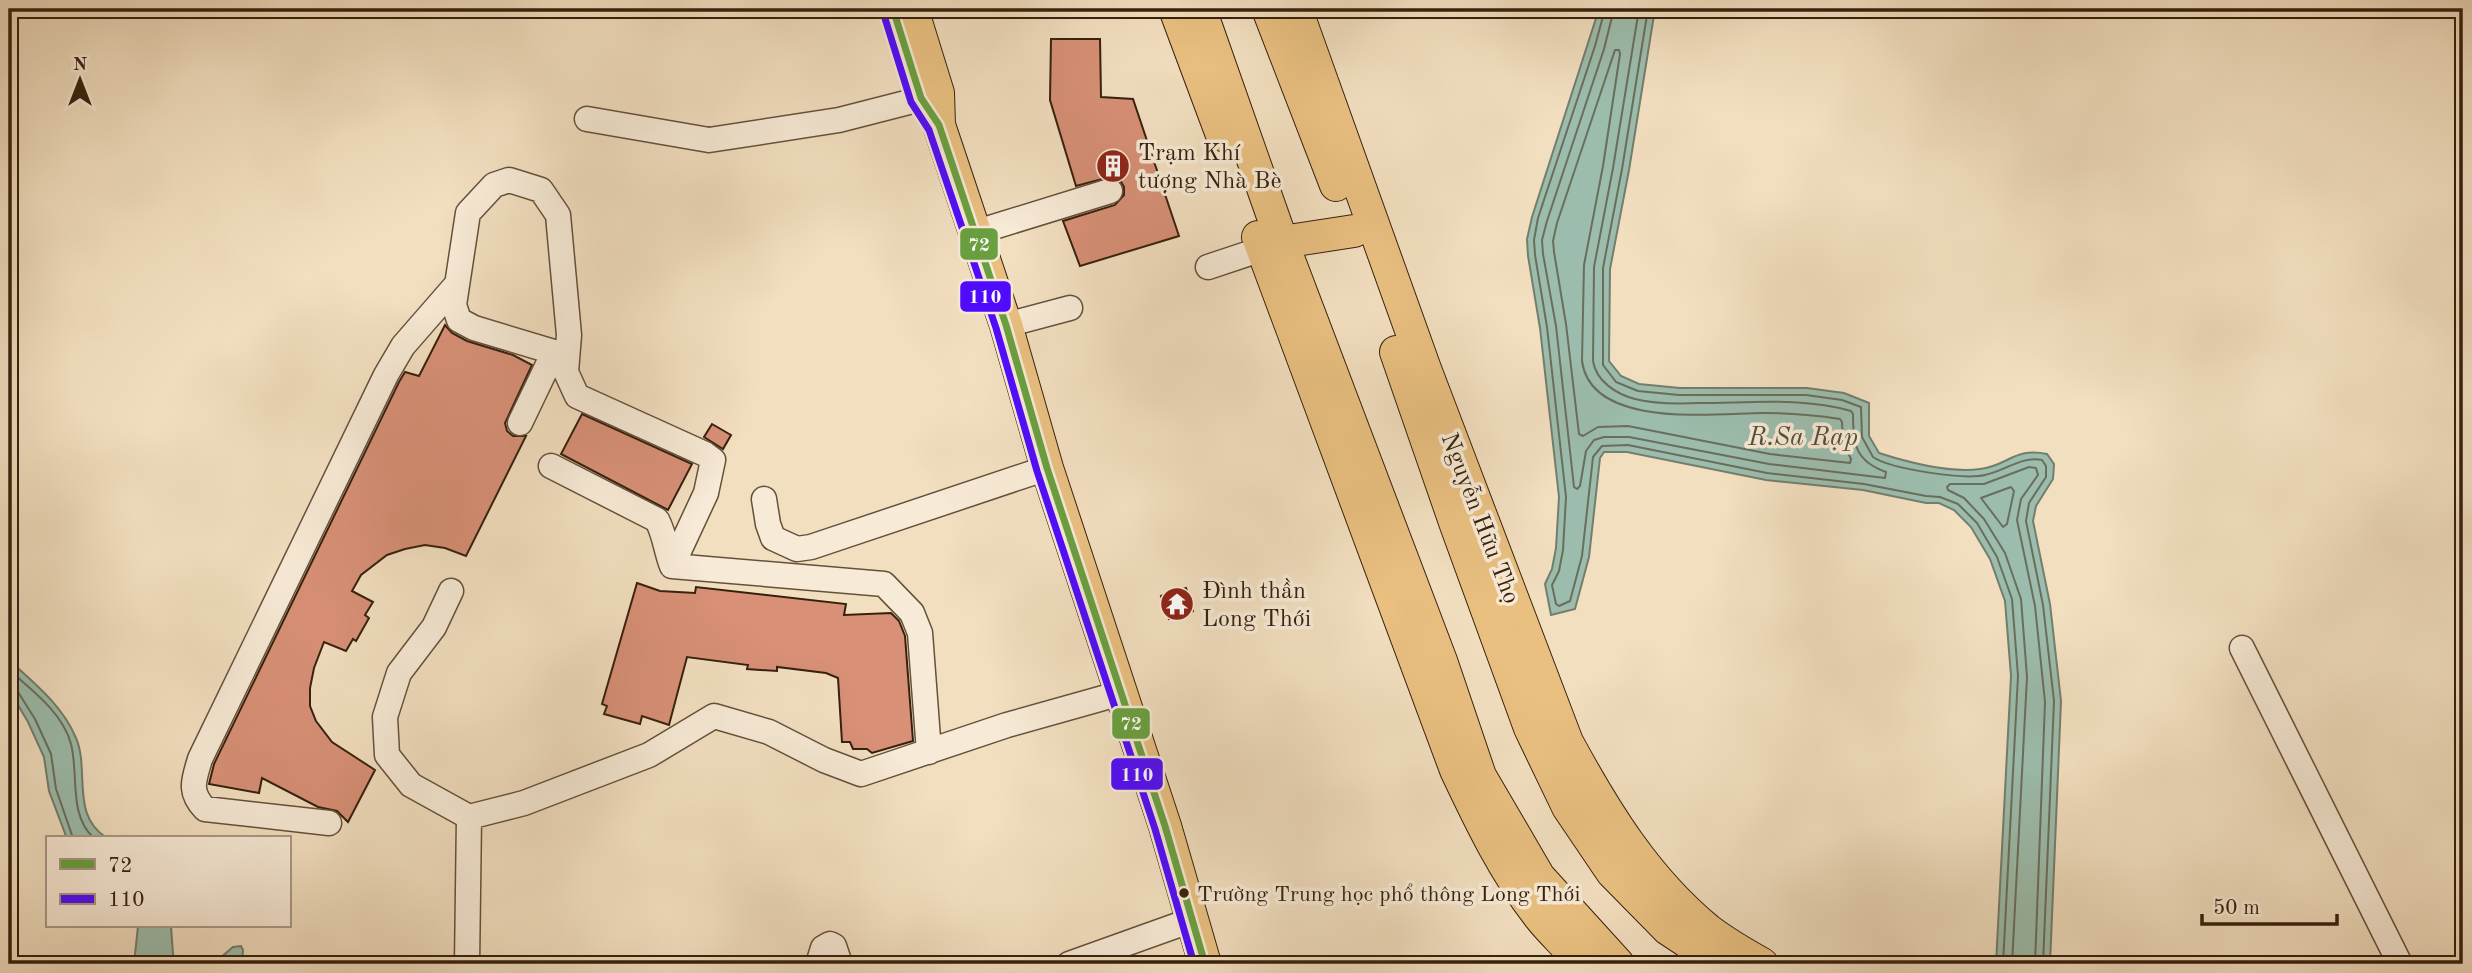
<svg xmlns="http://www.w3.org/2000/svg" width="2472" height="973" font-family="'Old Standard TT',serif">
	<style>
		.water { fill: #9cbdad; stroke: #737e6d; stroke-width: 2 }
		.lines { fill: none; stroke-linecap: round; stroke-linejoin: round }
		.shore { stroke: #696e5d; stroke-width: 2 }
		.building { fill: #d89077; stroke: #36200d; stroke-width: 2 }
		.minor-casing { stroke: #65503a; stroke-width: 27 }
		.major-casing { stroke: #36200d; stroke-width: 34 }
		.minor { stroke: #f7ead6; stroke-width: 24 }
		.major { stroke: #e9c080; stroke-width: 32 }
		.bus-1-casing { stroke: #f7ead6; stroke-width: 12 }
		.bus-2-casing { stroke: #f7ead6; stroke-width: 12 }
		.bus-1 { stroke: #69a040; stroke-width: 7 }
		.bus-2 { stroke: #4f0aff; stroke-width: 7 }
		.bus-dot { fill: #36200d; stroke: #f7ead6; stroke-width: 2.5 }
		.labels { text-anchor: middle; stroke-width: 7; stroke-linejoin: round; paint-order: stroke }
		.bus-label { font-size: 22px; fill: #36200d; stroke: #f7ead6; text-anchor: start }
		.poi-label { font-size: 24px; fill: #36200d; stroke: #f7ead6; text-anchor: start }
		.street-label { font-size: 24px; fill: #36200d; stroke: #f7ead6 }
		.water-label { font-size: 26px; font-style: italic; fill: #554f3d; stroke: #f7ead6 }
		.line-badge { stroke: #f7ead6; stroke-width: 2.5 }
		.badge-label { font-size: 19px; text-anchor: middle; font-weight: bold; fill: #fff }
	</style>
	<rect width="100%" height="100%" fill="#f2dfc0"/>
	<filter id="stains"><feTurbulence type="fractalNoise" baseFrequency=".00286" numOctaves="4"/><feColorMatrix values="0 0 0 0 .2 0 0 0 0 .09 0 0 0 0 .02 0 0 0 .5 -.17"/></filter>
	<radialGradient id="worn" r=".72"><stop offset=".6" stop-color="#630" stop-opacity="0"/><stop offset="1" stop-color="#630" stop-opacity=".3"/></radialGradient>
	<!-- water -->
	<path class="water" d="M1599,9H1655L1629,170L1610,269L1609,361L1621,376L1639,384L1680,388H1807L1844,393L1869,403V436L1879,453C1907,462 1950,473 1980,469C2008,466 2014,447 2047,454L2054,464L2053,479L2036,506L2033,521L2050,604L2061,701L2050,964H1996L2011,676L2005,601L1990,559L1971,527L1954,510L1939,503H1926L1863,490L1766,480L1627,452H1604L1600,458L1589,557L1575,609L1551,615L1545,584L1552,569L1556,548L1559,497L1540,328L1528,256L1527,239L1532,217Z
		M9,660C35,684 62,705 76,738C90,771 70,815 107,838H68L66,836L49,791L44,757L28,722L9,690Z
		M138,926H171L173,954L176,964H134Z
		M233,947L241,946L243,950L242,964H213Z"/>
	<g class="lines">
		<!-- shore -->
		<path class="shore" d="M1605,9L1595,46L1538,218L1534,240L1535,255L1547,327L1566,497L1563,550L1559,571L1552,585L1556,604L1559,606L1570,601L1582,556L1593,457L1602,446L1628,445L1767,473L1864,484L1926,496L1940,497L1958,504L1977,523L1997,557L2012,599L2018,676L2003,964
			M1614,9L1604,49L1547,221L1542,240L1543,254L1556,326L1574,487L1577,489L1580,486L1586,451L1594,440L1604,437H1629L1769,464L1885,478L1886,472C1855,461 1853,444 1853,414L1851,411C1804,397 1748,403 1700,403C1679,404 1655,404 1635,399C1616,394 1596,381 1593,361L1594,267L1613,168L1639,9
			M1648,9L1622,169L1603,268V365L1616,382L1638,391L1679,395H1806L1842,400L1861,407L1862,437L1873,457C1890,469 1964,480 1985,475C2005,471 2021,456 2042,460L2046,466V477L2029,503L2026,521L2043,605L2054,701L2043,964
			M1615,50H1619L1620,54L1603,166L1584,265L1582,361C1591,430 1717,413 1764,413C1789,413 1815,415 1840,419L1842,422L1843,442L1851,459L1850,463L1770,454L1628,426L1598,427L1583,436L1579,434L1566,324L1554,252L1553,241L1557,223Z
			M2011,487L2014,491L2007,524L2003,527L1981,498Z
			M9,670C32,690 63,713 71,744C79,774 68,815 94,838
			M9,688L18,692L35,719L51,754L56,789L73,838
			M2012,964L2027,677L2021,599L2005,553L1984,519L1964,498L1948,490L1947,487L1950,484H1984L2029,467L2036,468L2038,475L2021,499L2017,520L2035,606L2045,702L2035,964"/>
	</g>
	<!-- building -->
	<path class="building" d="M1051,39H1100L1101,97L1133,99L1179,236L1080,266L1063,221L1115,205L1124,195V187L1120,180L1113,176L1076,186L1050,100Z
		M445,325L452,333L467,341L513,355L532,365L505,423L507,431L513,436H526L466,556L445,548L425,545L405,549L387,555L361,575L352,591L373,602L365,615L369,618L356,641L353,639L346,651L324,642L314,668L310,688V706L316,721L332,742L375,770L348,822L337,811L318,807L262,778L259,793L209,784L214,764L399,382L405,372L419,376Z
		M582,414L692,464L668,510L561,454Z
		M712,424L731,435L723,449L704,437Z
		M637,583L660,591L695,593L696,587L846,604L844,615L891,613L899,621L905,636L913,741L872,753L867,749H853L850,742H842L838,678L826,673L777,667V671L747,669L748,665L687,657L669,725L642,716L640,724L604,714L607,706L602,704Z
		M1186,588L1193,611L1169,619L1161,596Z"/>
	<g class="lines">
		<!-- minor casing -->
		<g class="minor-casing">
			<path id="minor" d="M587,119L709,140L839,120L921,99
				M974,233L1110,191
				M1208,267L1277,244
				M1006,325L1070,308
				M567,356L474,328L459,320L454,305L468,213L494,185L509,180L541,190L558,215L569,335L566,372L577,396L705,454L713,460L706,493L672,566
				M520,423L554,352
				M551,466L657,520C665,535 666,551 672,566L884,584L912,613L920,633L929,752
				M764,499L768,524L773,538L797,549L811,547L1047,468
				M451,591L434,627L399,673L385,717L387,755L411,785L469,817L524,803L649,755L714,716L769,732L824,760L861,774L1007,725L1121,693
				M2242,648L2400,964
				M329,823L205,809C188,791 194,780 200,759L386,375L403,346L457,284
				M467,964L469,817
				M818,964L823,948L830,944L834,946L840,964
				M1069,964L1192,920"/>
		</g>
		<!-- major casing -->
		<g class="major-casing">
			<path id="major" d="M912,9L938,93L939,125L1006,325L1047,468L1165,826L1205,964
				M1175,9L1222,135
				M1200,9L1282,242L1441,661L1480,776L1539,877L1618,964
				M1268,9L1336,185
				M1296,9L1425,369L1567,742C1605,812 1646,879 1708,930C1725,943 1744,954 1762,964
				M1258,237L1456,770C1480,821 1504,871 1539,916C1552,933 1569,947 1582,964
				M1282,242L1354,231
				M1396,352L1456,525L1530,728L1568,807L1612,872L1668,929L1721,964"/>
		</g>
		<!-- minor -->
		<use href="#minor" class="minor"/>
		<!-- major -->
		<use href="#major" class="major"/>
		<!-- bus-1 casing -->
		<g class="bus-1-casing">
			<path id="bus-1" d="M893,9L921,98L939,125L1006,325L1047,468L1165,826L1205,964"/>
		</g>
		<!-- bus-2 casing -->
		<g class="bus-2-casing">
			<path id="bus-2" d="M883,12L911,102L929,130L996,328L1037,471L1155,829L1194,964"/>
		</g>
		<!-- bus-1 -->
		<use href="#bus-1" class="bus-1"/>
		<!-- bus-2 -->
		<use href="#bus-2" class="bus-2"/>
	</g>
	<!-- icons -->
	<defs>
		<g id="building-disc" transform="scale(1.75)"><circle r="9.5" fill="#8f2418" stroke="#f7ead6"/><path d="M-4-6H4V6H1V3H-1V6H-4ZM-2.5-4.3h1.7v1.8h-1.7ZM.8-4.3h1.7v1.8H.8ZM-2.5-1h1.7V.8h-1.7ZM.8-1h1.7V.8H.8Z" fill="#fff"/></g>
		<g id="temple-disc" transform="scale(1.75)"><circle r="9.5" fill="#8f2418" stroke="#f7ead6"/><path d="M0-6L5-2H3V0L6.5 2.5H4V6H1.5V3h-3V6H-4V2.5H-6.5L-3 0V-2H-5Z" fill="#fff"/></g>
	</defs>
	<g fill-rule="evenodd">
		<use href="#building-disc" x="1113" y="166"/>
		<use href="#temple-disc" x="1177" y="604"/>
	</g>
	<!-- markers -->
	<circle class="bus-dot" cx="1184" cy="893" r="6"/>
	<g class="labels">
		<!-- bus labels -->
		<g class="bus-label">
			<text x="1197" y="901">Trường Trung học phổ thông Long Thới</text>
		</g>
		<!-- poi labels -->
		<g class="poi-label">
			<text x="1138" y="160">Trạm Khí<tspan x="1138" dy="28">tượng Nhà Bè</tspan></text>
			<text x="1202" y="598">Đình thần<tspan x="1202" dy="28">Long Thới</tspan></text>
		</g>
		<!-- street labels -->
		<g class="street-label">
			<text transform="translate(1481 518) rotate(69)" y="8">Nguyễn Hữu Thọ</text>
		</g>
		<!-- water labels -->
		<g class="water-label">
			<text x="1803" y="445">R.Sa Rạp</text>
		</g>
	</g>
	<g class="line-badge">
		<rect x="959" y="227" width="40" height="34" rx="7" fill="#69a040"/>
		<rect x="959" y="280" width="53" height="33" rx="7" fill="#4f0aff"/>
		<rect x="1111" y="707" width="40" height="33" rx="7" fill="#69a040"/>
		<rect x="1110" y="757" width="54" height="34" rx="7" fill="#4f0aff"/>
	</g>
	<g class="badge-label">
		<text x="979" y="251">72</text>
		<text x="985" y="303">110</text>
		<text x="1131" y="730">72</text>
		<text x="1137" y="781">110</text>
	</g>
	<!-- margin -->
	<rect width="2472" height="973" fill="none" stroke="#f2dfc0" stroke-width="35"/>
	<rect x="10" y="10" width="2451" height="952" fill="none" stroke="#36200d" stroke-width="3.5"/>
	<rect x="18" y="18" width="2437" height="938" fill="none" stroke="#36200d" stroke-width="2"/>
	<!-- legend -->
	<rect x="46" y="836" width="245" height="91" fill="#f7ead6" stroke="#aa9986" stroke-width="2"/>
	<rect x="60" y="859" width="35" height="10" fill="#69a040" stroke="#aa9986" stroke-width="2"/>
	<text x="108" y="872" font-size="21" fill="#36200d">72</text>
	<rect x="60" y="894" width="35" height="10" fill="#4f0aff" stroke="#aa9986" stroke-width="2"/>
	<text x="108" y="906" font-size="21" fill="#36200d">110</text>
	<!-- north arrow -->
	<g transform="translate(80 80)" stroke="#f7ead6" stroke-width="5" paint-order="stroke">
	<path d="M0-5L12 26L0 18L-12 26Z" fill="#36200d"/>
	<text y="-10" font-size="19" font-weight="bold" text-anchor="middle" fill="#36200d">N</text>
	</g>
	<!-- scale -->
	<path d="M2202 914v10h135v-10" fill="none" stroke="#36200d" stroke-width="3.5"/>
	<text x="2213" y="914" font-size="21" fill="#36200d" stroke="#f7ead6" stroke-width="5" paint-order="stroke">50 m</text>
	<rect width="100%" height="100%" filter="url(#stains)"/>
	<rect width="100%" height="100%" fill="url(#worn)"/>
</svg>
